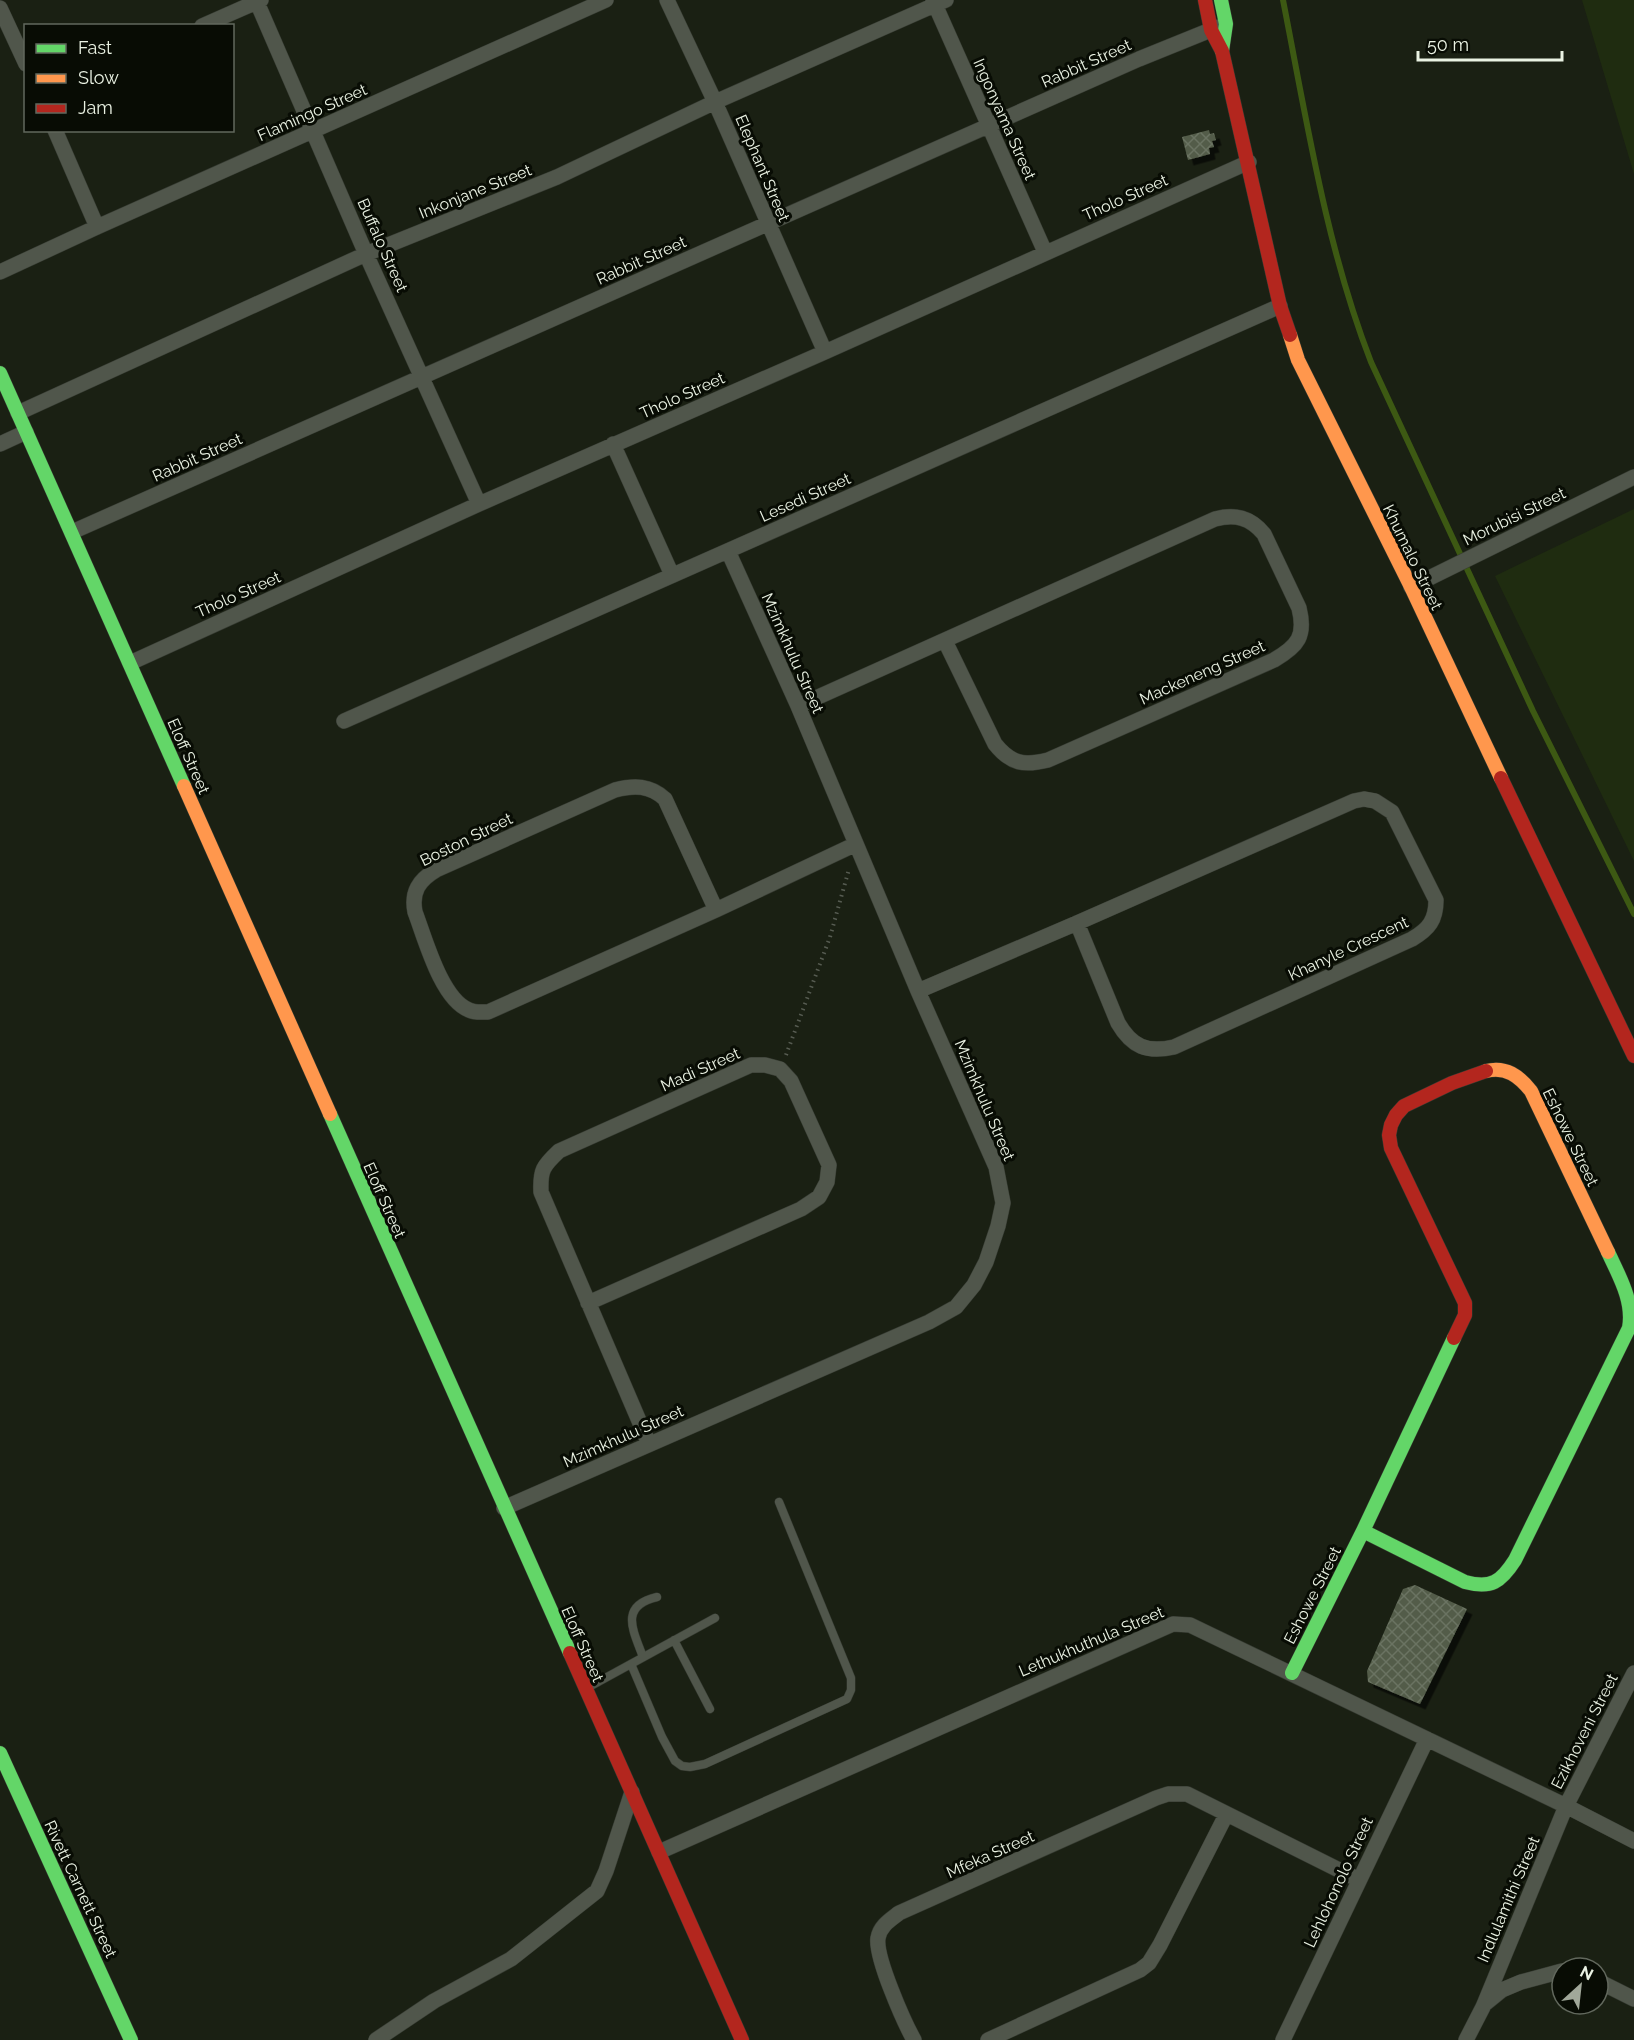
<svg xmlns="http://www.w3.org/2000/svg" width="1634" height="2040" font-family="Raleway,sans-serif">
	<style>
		.built { fill: #1f2c10 }
		.lines { fill: none; stroke-linecap: round; stroke-linejoin: round }
		.stream { stroke: #3d5913; stroke-width: 6 }
		.building { fill: url(#building-cross-hatch); filter: url(#shadow) }
		.lane-casing { stroke: #363b32; stroke-width: 9 }
		.street-casing { stroke: #363b32; stroke-width: 16 }
		.fast-casing { stroke: #363b32; stroke-width: 15 }
		.slow-casing { stroke: #363b32; stroke-width: 15 }
		.jam-casing { stroke: #363b32; stroke-width: 15 }
		.path { stroke: #575c52; stroke-width: 4; stroke-dasharray: 1.5 4.5; stroke-linecap: butt }
		.lane { stroke: #50564b; stroke-width: 8 }
		.street { stroke: #50564b; stroke-width: 15 }
		.fast { stroke: #63d668; stroke-width: 14 }
		.slow { stroke: #ff974d; stroke-width: 14 }
		.jam { stroke: #b3261e; stroke-width: 14 }
		.labels { text-anchor: middle; stroke-width: 6; stroke-linejoin: round; paint-order: stroke }
		.street-label { font-size: 16px; fill: #eaf2e3; stroke: #080c04 }
	</style>
	<defs>
		<pattern id="building-cross-hatch" width="8" height="8" patternUnits="userSpaceOnUse" patternTransform="scale(1.5)"><rect width="8" height="8" fill="#525b48"/><path d="M0 0l8 8M0 8l8-8" fill="none" stroke="#6b7362"/></pattern>
		<filter id="shadow"><feDropShadow dx="5.5" dy="5.5" stdDeviation="0" flood-color="#0009"/></filter>
	</defs>
	<rect width="100%" height="100%" fill="#1a2013"/>
	<!-- built -->
	<path class="built" d="M1582,0H1634V174Z
		M1634,509V861L1495,576Z"/>
	<g class="lines">
		<!-- stream -->
		<path class="stream" d="M1283,0C1307,122 1326,246 1371,362L1533,711L1634,914"/>
	</g>
	<!-- building -->
	<path class="building" d="M1209,130L1210,134L1214,133L1216,140L1212,141L1214,147L1209,148L1210,154L1188,160L1182,137Z
		M1415,1585L1467,1609L1420,1704L1368,1682L1367,1671L1403,1589Z"/>
	<g class="lines">
		<!-- lane casing -->
		<g class="lane-casing">
			<path id="lane" d="M674,1640L710,1709
				M643,1657C633,1630 619,1606 657,1597
				M631,1664L662,1737L675,1761L682,1766L690,1767L705,1764L847,1699L851,1690V1678L779,1502
				M587,1688L715,1618"/>
		</g>
		<!-- street casing -->
		<g class="street-casing">
			<path id="street" d="M256,0L366,254L479,504
				M667,0L715,102L825,352
				M933,0L1045,252
				M0,8L26,64
				M202,26L261,0
				M55,130L97,227
				M0,272L97,227L606,0
				M18,413L366,254L557,177L715,102L946,0
				M0,444L26,432
				M613,444L672,575
				M72,532L1139,59L1218,27
				M1411,587L1634,477
				M130,663L479,504L825,352L1249,162
				M798,706L1215,519C1235,514 1250,517 1264,534L1299,608C1306,636 1298,646 1274,660L1048,760C1024,766 1011,764 995,744L945,641
				M344,721L1280,306
				M716,910L665,799C650,785 634,785 615,790L436,870C419,880 411,892 415,912C425,938 441,999 469,1010C475,1013 481,1012 488,1012L716,910L856,844
				M918,991L1077,923L1354,801L1364,799L1375,801L1392,812L1436,900C1436,920 1429,929 1412,939L1174,1047C1147,1053 1132,1047 1118,1023L1077,923
				M588,1303L801,1209L819,1197L827,1182L829,1165L791,1081L780,1069L765,1065H751L559,1151C543,1166 540,1170 541,1192L649,1444
				M504,1508L929,1322L956,1307L974,1285L986,1262L998,1226L1003,1203L996,1167L918,991L798,706L728,551
				M659,1852L1173,1624L1190,1625L1566,1806L1634,1841
				M1598,1981L1634,1999
				M1486,2003L1502,1990L1521,1982L1562,1971
				M376,2040L434,2001L511,1959L597,1891L606,1871L632,1792
				M914,2040C904,2022 875,1957 878,1938C880,1926 890,1920 899,1913L1156,1798L1168,1794H1187L1359,1880
				M988,2040L1140,1970L1149,1963L1160,1945L1226,1815
				M1283,2040L1427,1739
				M1466,2040L1483,2007L1566,1806L1634,1673"/>
		</g>
		<!-- fast casing -->
		<g class="fast-casing">
			<path id="fast" d="M1221,0L1226,24L1222,51
				M0,373L184,786
				M330,1114L570,1653
				M1363,1531L1465,1582C1491,1589 1501,1582 1515,1560L1629,1328C1634,1301 1619,1276 1608,1252
				M1292,1673L1363,1531L1454,1338
				M0,1753L131,2040"/>
		</g>
		<!-- slow casing -->
		<g class="slow-casing">
			<path id="slow" d="M1290,335L1298,360L1411,587L1501,778
				M184,786L330,1114
				M1486,1071C1506,1066 1519,1076 1531,1091L1608,1252"/>
		</g>
		<!-- jam casing -->
		<g class="jam-casing">
			<path id="jam" d="M1205,0L1211,30L1222,51L1280,306L1290,335
				M1501,778L1634,1056
				M1454,1338L1465,1315V1303L1391,1148L1389,1135L1391,1125L1396,1115L1404,1106L1452,1083L1486,1071
				M570,1653L742,2040"/>
		</g>
		<!-- path -->
		<path class="path" d="M786,1055L830,937L849,869"/>
		<!-- lane -->
		<use href="#lane" class="lane"/>
		<!-- street -->
		<use href="#street" class="street"/>
		<!-- fast -->
		<use href="#fast" class="fast"/>
		<!-- slow -->
		<use href="#slow" class="slow"/>
		<!-- jam -->
		<use href="#jam" class="jam"/>
	</g>
	<g class="labels">
		<!-- street labels -->
		<g class="street-label">
			<text transform="translate(1086 63) rotate(-24)" y="6">Rabbit Street</text>
			<text transform="translate(312 112) rotate(-24)" y="6">Flamingo Street</text>
			<text transform="translate(1005 119) rotate(66)" y="6">Ingonyama Street</text>
			<text transform="translate(763 168) rotate(67)" y="6">Elephant Street</text>
			<text transform="translate(475 191) rotate(-22)" y="6">Inkonjane Street</text>
			<text transform="translate(1125 197) rotate(-24)" y="6">Tholo Street</text>
			<text transform="translate(383 245) rotate(66)" y="6">Buffalo Street</text>
			<text transform="translate(641 260) rotate(-24)" y="6">Rabbit Street</text>
			<text transform="translate(682 395) rotate(-24)" y="6">Tholo Street</text>
			<text transform="translate(197 457) rotate(-24)" y="6">Rabbit Street</text>
			<text transform="translate(805 497) rotate(-24)" y="6">Lesedi Street</text>
			<text transform="translate(1514 516) rotate(-26)" y="6">Morubisi Street</text>
			<text transform="translate(1413 557) rotate(64)" y="6">Khumalo Street</text>
			<text transform="translate(238 594) rotate(-24)" y="6">Tholo Street</text>
			<text transform="translate(793 653) rotate(66)" y="6">Mzimkhulu Street</text>
			<text transform="translate(1202 672) rotate(-24)" y="6">Mackeneng Street</text>
			<text transform="translate(189 756) rotate(66)" y="6">Eloff Street</text>
			<text transform="translate(466 839) rotate(-26)" y="6">Boston Street</text>
			<text transform="translate(1348 948) rotate(-25)" y="6">Khanyle Crescent</text>
			<text transform="translate(700 1069) rotate(-24)" y="6">Madi Street</text>
			<text transform="translate(985 1100) rotate(67)" y="6">Mzimkhulu Street</text>
			<text transform="translate(1571 1137) rotate(64)" y="6">Eshowe Street</text>
			<text transform="translate(385 1200) rotate(66)" y="6">Eloff Street</text>
			<text transform="translate(623 1436) rotate(-24)" y="6">Mzimkhulu Street</text>
			<text transform="translate(1312 1595) rotate(-63)" y="6">Eshowe Street</text>
			<text transform="translate(1091 1641) rotate(-23)" y="6">Lethukhuthula Street</text>
			<text transform="translate(583 1644) rotate(66)" y="6">Eloff Street</text>
			<text transform="translate(1584 1731) rotate(-63)" y="6">Ezikhoveni Street</text>
			<text transform="translate(990 1854) rotate(-24)" y="6">Mfeka Street</text>
			<text transform="translate(1338 1882) rotate(-65)" y="6">Lehlohonolo Street</text>
			<text transform="translate(81 1889) rotate(65)" y="6">Rivett Carnett Street</text>
			<text transform="translate(1508 1899) rotate(-67)" y="6">Indlulamithi Street</text>
		</g>
	</g>
	<!-- legend -->
	<rect x="24" y="24" width="210" height="108" fill="#080c04" stroke="#62685d" stroke-width="1.5"/>
	<rect x="36" y="44" width="30" height="9" fill="#63d668" stroke="#62685d" stroke-width="1.5"/>
	<text x="78" y="54" font-size="18" fill="#eaf2e3">Fast</text>
	<rect x="36" y="74" width="30" height="9" fill="#ff974d" stroke="#62685d" stroke-width="1.5"/>
	<text x="78" y="84" font-size="18" fill="#eaf2e3">Slow</text>
	<rect x="36" y="104" width="30" height="9" fill="#b3261e" stroke="#62685d" stroke-width="1.5"/>
	<text x="78" y="114" font-size="18" fill="#eaf2e3">Jam</text>
	<!-- north arrow -->
	<g transform="translate(1580 1986) rotate(27)"><circle r="28" fill="#080c04" stroke="#62685d" stroke-width="1.5"/>
	<path d="M0-4.5L10 22L0 15L-10 22Z" fill="#a1a89a"/>
	<text y="-9" font-size="16" font-weight="bold" text-anchor="middle" fill="#eaf2e3">N</text>
	</g>
	<!-- scale -->
	<path d="M1418 51v9h144v-9" fill="none" stroke="#eaf2e3" stroke-width="3"/>
	<text x="1427" y="51" font-size="18" fill="#eaf2e3" stroke="#080c04" stroke-width="4.5" paint-order="stroke">50 m</text>
</svg>
